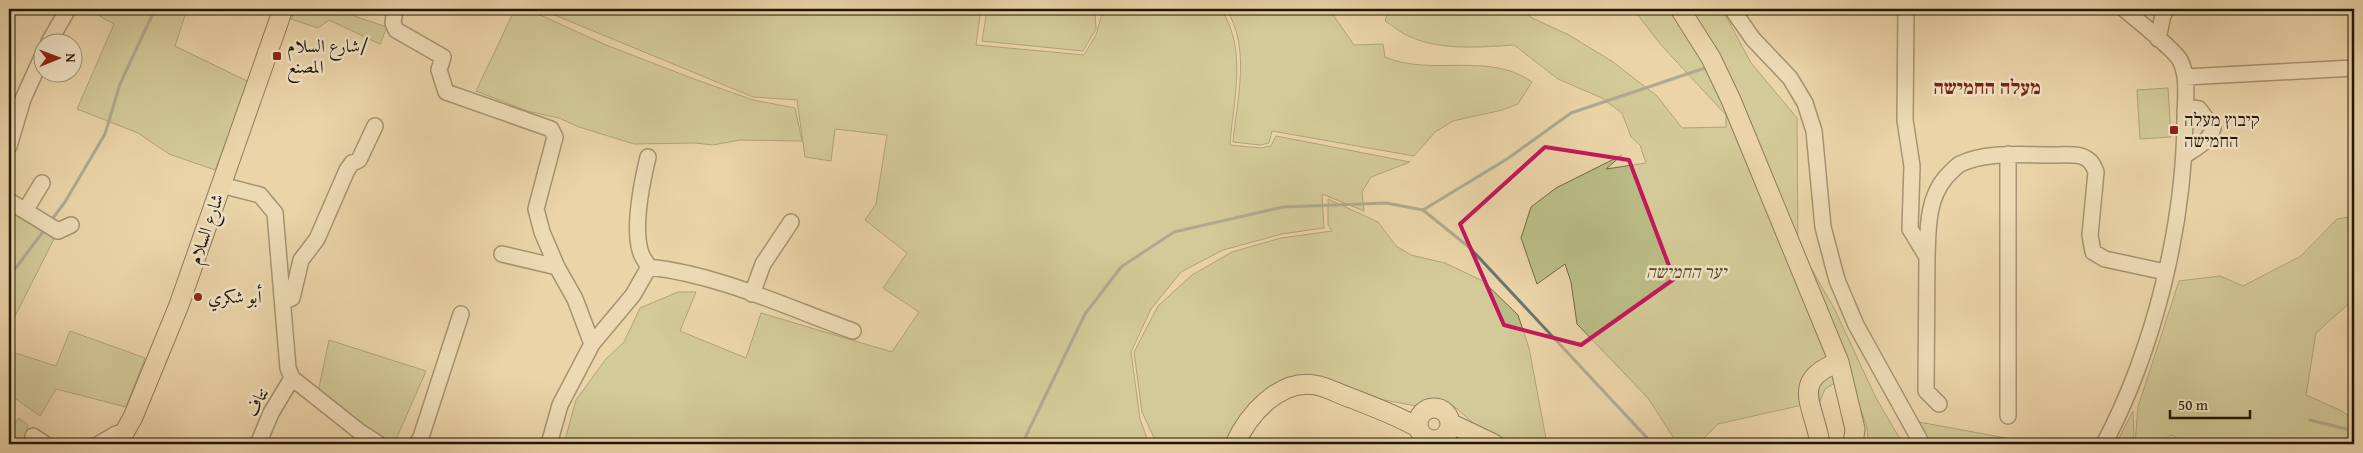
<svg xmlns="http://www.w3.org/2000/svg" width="2363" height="453" font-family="'Gentium Book Plus',Amiri,'Frank Ruhl Libre',serif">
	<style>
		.green { fill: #babc85; stroke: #6e6946 }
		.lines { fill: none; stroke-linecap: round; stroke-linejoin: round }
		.stream { stroke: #6c756f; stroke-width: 3 }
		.minor-casing { stroke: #54462f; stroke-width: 18 }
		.major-casing { stroke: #221607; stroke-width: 21 }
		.minor { stroke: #f1e3c6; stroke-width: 15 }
		.major { stroke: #ead4a8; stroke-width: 19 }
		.marked { fill: none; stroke: #c2185b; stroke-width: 4; stroke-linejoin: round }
		.poi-dot { fill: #8f2418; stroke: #f1e3c6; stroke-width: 2 }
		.labels { text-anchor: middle; stroke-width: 5; stroke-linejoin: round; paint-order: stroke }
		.poi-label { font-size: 18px; fill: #221607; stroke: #f1e3c6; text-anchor: start }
		.street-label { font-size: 18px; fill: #221607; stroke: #f1e3c6 }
		.park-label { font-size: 18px; font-style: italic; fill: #50482d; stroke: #f1e3c6 }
		.quarter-label { font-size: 20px; font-weight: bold; fill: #7a1f14; stroke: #f1e3c6 }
	</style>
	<rect width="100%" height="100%" fill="#ead4a8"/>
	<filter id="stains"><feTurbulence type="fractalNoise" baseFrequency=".004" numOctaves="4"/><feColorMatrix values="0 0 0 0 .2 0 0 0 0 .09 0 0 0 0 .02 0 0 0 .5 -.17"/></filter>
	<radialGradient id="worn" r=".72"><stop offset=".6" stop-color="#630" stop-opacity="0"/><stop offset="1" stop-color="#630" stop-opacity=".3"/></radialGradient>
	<!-- green -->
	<path class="green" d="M87,9H187L175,46L249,82L215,170L169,154L138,133L77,109L114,24Z
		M297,9H355L354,16L387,27L380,44L329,20L318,28L291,19Z
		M515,9H527L606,45L694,79L753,100L795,108L802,141L740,140L713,145L695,143L634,144L579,127L559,118L527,111L476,91Z
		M540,9H981L976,45L1084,55L1096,35L1103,10L1176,11L1183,9H1221C1248,50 1233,100 1230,145L1261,148L1271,146L1276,136L1410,162L1371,177L1362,192L1364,211L1322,194L1324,228L1282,234L1223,250L1181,272L1151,309L1131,352L1140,419L1149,444H564L576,400L606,359L624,342L640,308L678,292H696L680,331L746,358L761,313L892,352L919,312L883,288L907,253L865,220L876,204L887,135L835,129L831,161L805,157L797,100L753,97Z
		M987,9H1095L1096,29L1083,51L982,41Z
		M1226,9H1329L1354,45L1383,44L1385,57C1431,77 1489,51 1532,82L1518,104L1502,110L1453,121L1435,132L1414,156L1272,131L1269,143L1260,145L1233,142C1237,99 1251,47 1226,9Z
		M1389,9H1519L1532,18L1569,35L1613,62L1657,96L1682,128L1726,127V115L1662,46L1633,9H1722L1751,63L1797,118L1798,245L1835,310L1876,398L1903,444H1868L1867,427L1848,375L1825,389L1820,401L1718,424L1698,444H1687L1675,440L1648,398L1577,324L1571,282L1565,264L1537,284L1521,238L1531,207L1556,188L1622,155L1606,169L1646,163L1640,145L1631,137L1622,113L1602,98L1558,79L1514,45C1482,47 1441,51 1411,37C1402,34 1393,26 1385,21Z
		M2168,88L2171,137L2140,139L2137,90Z
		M1328,199L1378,222L1396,246L1411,255L1445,263L1483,281L1518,315L1529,348L1547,444H1508L1481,430L1455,407L1437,400L1416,406L1384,400L1317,377L1285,380L1229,444H1157L1142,412L1134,352L1158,306L1192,275L1232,252L1281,238L1332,231L1328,225Z
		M9,211L54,239L9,328Z
		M2354,216V299L2316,333L2306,395L2342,411L2354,420V444H2189L2171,435L2159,444H2135L2138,407L2179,281L2220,276L2243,286L2301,256L2337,219Z
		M70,331L145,358L126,407L56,389L40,416L9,394V351L56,366Z
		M329,340L426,371L394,444H385L318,392Z
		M2133,411L2134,435L2130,444H2116Z
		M19,418L28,425L25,436L29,444H9V432Z
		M1919,422L2022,441L2028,444H1928Z"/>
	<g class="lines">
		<!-- stream -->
		<path class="stream" d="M1423,210L1507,159L1571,113L1708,67
			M50,222L65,202L105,134L120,84L155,9
			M9,277L45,229
			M2310,420L2354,431
			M1022,444L1085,314L1121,267L1174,232L1283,207L1386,203L1423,210L1470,248L1649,440L1664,444"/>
		<!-- minor casing -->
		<g class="minor-casing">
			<path id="minor" d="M395,9L393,23L396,30L443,57L439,70L446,92L551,129L555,137L536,209L542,232L557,267
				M1732,9L1753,39L1790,78L1805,103L1814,131L1823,227L1837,280L1856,325L1922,444
				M1906,9L1905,120L1912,166L1910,229L1927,257C1928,229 1927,199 1946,177C1950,173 1955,167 1960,164C1987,151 2022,155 2051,155C2060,155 2072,154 2081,156C2090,159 2093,164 2096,172L2090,235L2093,252L2105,259L2165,272
				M2158,39L2163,15L2167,9
				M49,42L68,9
				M2185,77L2354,68
				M9,146L23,99L42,57
				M2184,156C2195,148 2210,142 2213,128L2199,109L2192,108L2185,111
				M648,157C642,182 633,224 640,250C641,256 646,262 649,267
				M221,185L260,195L275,213L288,368L292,378L360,432L379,444
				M9,201L58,231L71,225
				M25,211L42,183
				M502,254L557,267L575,299L592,344
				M1927,257L1926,391L1939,404
				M752,294L763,264L791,222
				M283,302L292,298L301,260L317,239L347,170L352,163L359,160L375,126
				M2008,416V154
				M33,436L45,444
				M99,444L116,434L126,431
				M258,444L271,413L292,378
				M417,444L421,437L461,314
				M549,444L560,405L592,344L633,295L649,267C720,275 786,307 853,331
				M1426,444L1432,441
				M2104,444C2154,349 2184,227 2185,120C2185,100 2189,78 2180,60C2175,51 2135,18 2124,9"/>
		</g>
		<!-- major casing -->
		<g class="major-casing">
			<path id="major" d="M1680,9L1711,58L1731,100L1839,362L1855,429L1853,444
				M1418 424a16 16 0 1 1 32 0a16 16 0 1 1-32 0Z
				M1450,423L1494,444
				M118,444L133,417L179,305L283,9
				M1235,444C1248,415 1279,379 1315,385C1327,387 1339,394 1351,398C1374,407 1396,415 1417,427
				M1820,444C1815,406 1788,381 1839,362"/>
		</g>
		<!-- minor -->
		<use href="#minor" class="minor"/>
		<!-- major -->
		<use href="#major" class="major"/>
	</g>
	<!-- marked area -->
	<path d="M0 0H2363V453H0ZM1545,147L1629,160L1674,279L1581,345L1504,325L1460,224Z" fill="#ead4a8" fill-opacity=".55" fill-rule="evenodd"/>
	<path class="marked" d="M1545,147L1629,160L1674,279L1581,345L1504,325L1460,224Z"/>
	<!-- markers -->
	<g class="poi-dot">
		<rect x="272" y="51" width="10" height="10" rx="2.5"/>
		<rect x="2169" y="125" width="10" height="10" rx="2.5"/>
		<circle cx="198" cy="297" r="5"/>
	</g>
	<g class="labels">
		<!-- poi labels -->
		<g class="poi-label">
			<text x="287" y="52">شارع السلام/<tspan x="287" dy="21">المصنع</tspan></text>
			<text x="2184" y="126">קיבוץ מעלה<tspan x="2184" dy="21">החמישה</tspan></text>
			<text x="208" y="303">أبو شكري</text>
		</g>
		<!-- street labels -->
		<g class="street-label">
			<text transform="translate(206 229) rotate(-71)" y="6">شارع السلام</text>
			<text transform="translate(257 402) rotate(-64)" y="6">نتاف</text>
		</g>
		<!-- park labels -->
		<g class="park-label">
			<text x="1686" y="278">יער החמישה</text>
		</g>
		<!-- quarter labels -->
		<g class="quarter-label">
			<text x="1987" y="94">מעלה החמישה</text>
		</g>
	</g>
	<!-- margin -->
	<rect width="2363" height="453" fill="none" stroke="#ead4a8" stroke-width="30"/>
	<rect x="10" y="10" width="2343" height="433" fill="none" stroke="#221607" stroke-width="2.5"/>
	<rect x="15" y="15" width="2333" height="423" fill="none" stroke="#221607"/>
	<!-- north arrow -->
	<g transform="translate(58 58) rotate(89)"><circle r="24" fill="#f1e3c6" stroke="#9e917a"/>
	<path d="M0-4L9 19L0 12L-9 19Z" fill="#8f2418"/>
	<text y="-8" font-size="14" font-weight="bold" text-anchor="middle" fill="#221607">N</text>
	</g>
	<!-- scale -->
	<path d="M2170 410v8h80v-8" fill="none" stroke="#221607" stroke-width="2.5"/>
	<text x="2178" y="410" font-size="15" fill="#221607" stroke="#f1e3c6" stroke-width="4" paint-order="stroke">50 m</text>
	<rect width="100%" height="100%" filter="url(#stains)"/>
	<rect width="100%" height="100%" fill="url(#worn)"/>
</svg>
